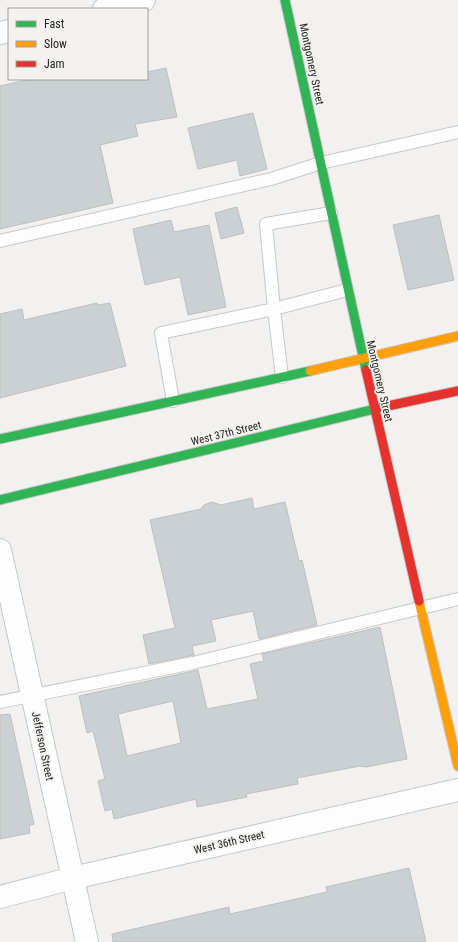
<svg xmlns="http://www.w3.org/2000/svg" width="458" height="942" font-family="'Roboto Condensed',sans-serif">
	<style>
		.building { fill: #c9d1d4; stroke: #bebfbe; fill-rule: evenodd }
		.lines { fill: none; stroke-linecap: round; stroke-linejoin: round }
		.lane-casing { stroke: #c9c8c7; stroke-width: 14 }
		.street-casing { stroke: #c9c8c7; stroke-width: 24 }
		.fast-casing { stroke: #c9c8c7; stroke-width: 11 }
		.slow-casing { stroke: #c9c8c7; stroke-width: 11 }
		.jam-casing { stroke: #c9c8c7; stroke-width: 11 }
		.lane { stroke: #fdfdfd; stroke-width: 12 }
		.street { stroke: #fdfdfd; stroke-width: 22 }
		.fast { stroke: #30b455; stroke-width: 9 }
		.slow { stroke: #ff9f0a; stroke-width: 9 }
		.jam { stroke: #e5322d; stroke-width: 9 }
		.labels { text-anchor: middle; stroke-width: 3.5; stroke-linejoin: round; paint-order: stroke }
		.street-label { font-size: 11px; fill: #252423; stroke: #f3f2ee }
	</style>
	<rect width="100%" height="100%" fill="#f2f1ef"/>
	<!-- building -->
	<path class="building" d="M166,68L177,117L135,124L138,136L100,145L113,203L0,229V86L31,79H147V72Z
		M253,113L267,169L240,176L237,160L198,169L188,128Z
		M237,207L244,233L221,239L215,213Z
		M439,215L454,280L408,290L393,225Z
		M171,220L174,232L209,225L226,307L188,315L180,277L145,285L133,229Z
		M97,303L98,305L110,303L126,366L0,398V314L22,309L24,320Z
		M252,498L254,509L285,502L299,561L302,560L317,625L259,639L253,611L211,620L216,641L192,646L194,655L149,664L143,635L175,628L150,520L201,509L204,505L212,502L221,505Z
		M380,627L407,759L366,767L360,766L297,778L298,784L246,794L247,797L197,807L196,799L114,819L112,809L105,811L98,781L105,779L93,731L87,733L79,696L198,670L207,709L258,699L250,664L264,661L262,654ZM173,701L181,743L127,756L118,714Z
		M10,714L34,824L29,826L30,833L0,839V715Z
		M409,868L426,942H113L112,934L229,907L230,914L327,892L326,887Z"/>
	<g class="lines">
		<!-- lane casing -->
		<g class="lane-casing">
			<path id="lane" d="M0,241L271,179L321,163L458,132
				M282,377L274,309L347,290
				M173,401L161,333L274,309L266,224L331,213
				M0,702L193,663L458,599"/>
		</g>
		<!-- street casing -->
		<g class="street-casing">
			<path id="street" d="M104,9L144,0
				M0,33L9,31
				M0,550L87,942
				M0,897L73,878L458,790"/>
		</g>
		<!-- fast casing -->
		<g class="fast-casing">
			<path id="fast" d="M285,0L366,370
				M0,439L310,371
				M0,500L383,407"/>
		</g>
		<!-- slow casing -->
		<g class="slow-casing">
			<path id="slow" d="M310,371L458,336
				M419,601L458,766"/>
		</g>
		<!-- jam casing -->
		<g class="jam-casing">
			<path id="jam" d="M366,370L419,601
				M383,407L458,391"/>
		</g>
		<!-- lane -->
		<use href="#lane" class="lane"/>
		<!-- street -->
		<use href="#street" class="street"/>
		<!-- fast -->
		<use href="#fast" class="fast"/>
		<!-- slow -->
		<use href="#slow" class="slow"/>
		<!-- jam -->
		<use href="#jam" class="jam"/>
	</g>
	<g class="labels">
		<!-- street labels -->
		<g class="street-label">
			<text transform="translate(312 64) rotate(78)" y="4">Montgomery Street</text>
			<text transform="translate(380 381) rotate(77)" y="4">Montgomery Street</text>
			<text transform="translate(226 433) rotate(-14)" y="4">West 37th Street</text>
			<text transform="translate(43 746) rotate(78)" y="4">Jefferson Street</text>
			<text transform="translate(229 842) rotate(-13)" y="4">West 36th Street</text>
		</g>
	</g>
	<!-- legend -->
	<rect x="8" y="8" width="140" height="72" fill="#f3f2ee" stroke="#a1a09d"/>
	<rect x="16" y="21" width="20" height="6" fill="#30b455" stroke="#a1a09d"/>
	<text x="44" y="28" font-size="12" fill="#252423">Fast</text>
	<rect x="16" y="41" width="20" height="6" fill="#ff9f0a" stroke="#a1a09d"/>
	<text x="44" y="48" font-size="12" fill="#252423">Slow</text>
	<rect x="16" y="61" width="20" height="6" fill="#e5322d" stroke="#a1a09d"/>
	<text x="44" y="68" font-size="12" fill="#252423">Jam</text>
</svg>
